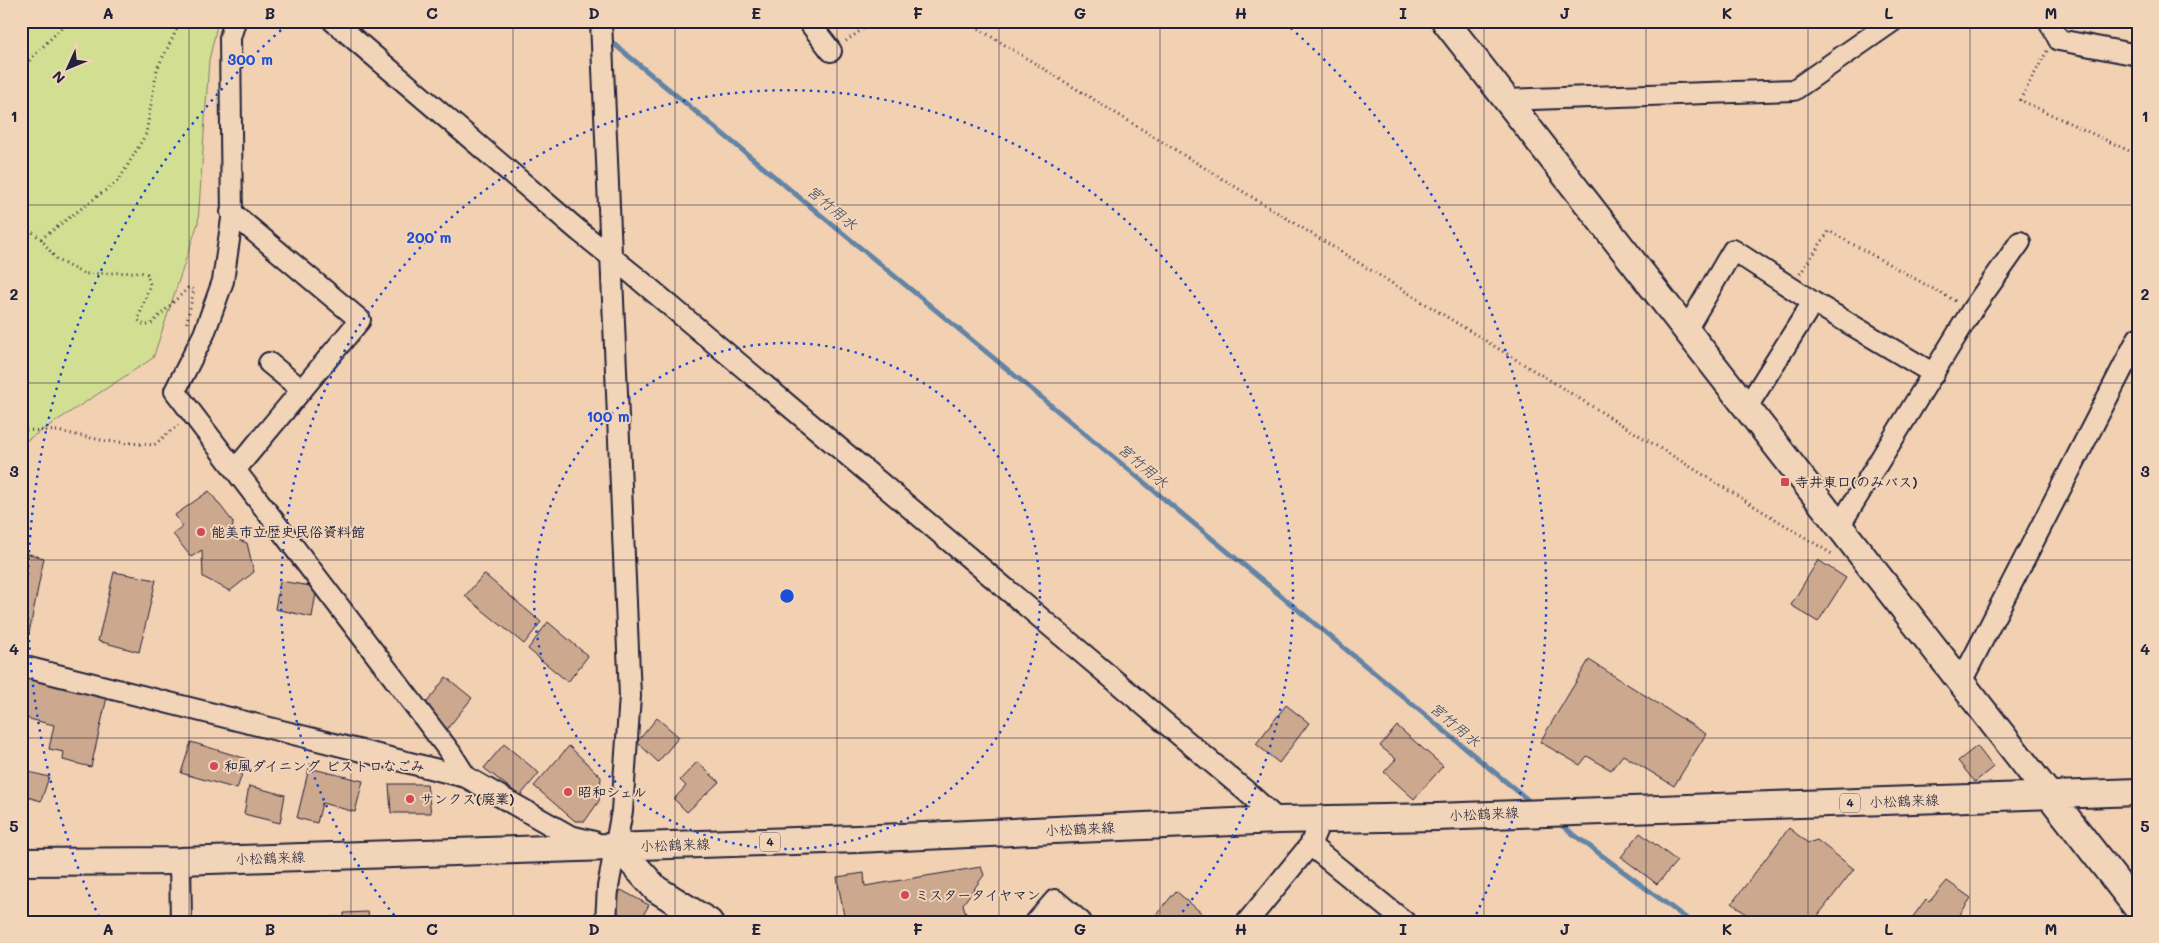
<svg xmlns="http://www.w3.org/2000/svg" width="2159" height="943" font-family="Mali,'Klee One',sans-serif">
	<style>
		.green { fill: #d2df92; stroke: #7a8066 }
		.lines { fill: none; stroke-linecap: round; stroke-linejoin: round }
		.stream { stroke: #6284a5; stroke-width: 5 }
		.building { fill: #cca88e; stroke: #22223b }
		.minor-casing { stroke: #22223b; stroke-width: 24 }
		.major-casing { stroke: #22223b; stroke-width: 30 }
		.path { stroke: #22223b; stroke-width: 3; stroke-dasharray: 1 4; stroke-linecap: butt }
		.minor { stroke: #f2d5b9; stroke-width: 20 }
		.major { stroke: #f2d5b9; stroke-width: 26 }
		.grid { fill: none; stroke: #22223b; stroke-width: 1; stroke-opacity: 0.55 }
		.ring { fill: none; stroke: #1d4ed8; stroke-width: 2.5; stroke-dasharray: 2.5 5 }
		.poi-dot { fill: #d1495b; stroke: #f2d5b9; stroke-width: 2 }
		.labels { text-anchor: middle; stroke-width: 4; stroke-linejoin: round; paint-order: stroke }
		.shield { fill: #f2d5b9; stroke: #605861; stroke-width: 1 }
		.shield-label { font-size: 12px; font-weight: bold; fill: #22223b }
		.poi-label { font-size: 14px; font-weight: bold; fill: #22223b; stroke: #f2d5b9; text-anchor: start }
		.street-label { font-size: 14px; fill: #22223b; stroke: #f2d5b9 }
		.water-label { font-size: 15px; font-style: italic; fill: #37435e; stroke: #f2d5b9 }
		.centre { fill: #1d4ed8; stroke: #f2d5b9; stroke-width: 2.5 }
		.ring-label { font-size: 15px; text-anchor: middle; font-weight: bold; fill: #1d4ed8; stroke: #f2d5b9; stroke-width: 4; stroke-linejoin: round; paint-order: stroke }
		.neatline { fill: none; stroke: #22223b; stroke-width: 2 }
		.grid-label { font-size: 16px; text-anchor: middle; font-weight: bold; fill: #22223b }
	</style>
	<rect width="100%" height="100%" fill="#f2d0b2"/>
	<filter id="ink" filterUnits="userSpaceOnUse"><feTurbulence type="fractalNoise" baseFrequency=".02" numOctaves="2"/><feDisplacementMap in="SourceGraphic" scale="10" xChannelSelector="R" yChannelSelector="G"/><feConvolveMatrix kernelMatrix="1 2 1 2 8 2 1 2 1" color-interpolation-filters="sRGB"/></filter>
	<g filter="url(#ink)">
		<!-- green -->
		<path class="green" d="M21,21H218L209,60L198,223L153,358L21,444Z"/>
		<g class="lines">
			<!-- stream -->
			<path class="stream" d="M587,21L596,29
				M608,39L1534,805
				M1557,822L1691,922"/>
		</g>
		<!-- building -->
		<path class="building" d="M209,491L233,522L232,538L247,543L254,572L230,591L203,577L202,550L191,557L173,534L183,527L175,515Z
			M21,552L44,558L27,643L21,641Z
			M1818,560L1846,578L1818,622L1791,605Z
			M114,572L156,580L139,652L98,641Z
			M484,574L541,622L524,644L465,596Z
			M280,581L317,587L312,617L275,609Z
			M548,622L588,656L568,682L528,649Z
			M1589,660L1706,734L1674,786L1623,755L1611,770L1587,756L1580,765L1540,742Z
			M21,676L107,697L91,767L63,760L64,752L49,749L54,725L21,717Z
			M446,677L472,698L447,729L422,709Z
			M1286,705L1309,723L1279,763L1256,744Z
			M657,718L679,737L658,762L637,742Z
			M1397,726L1443,766L1414,799L1384,772L1396,759L1380,746Z
			M191,742L247,759L237,789L181,773Z
			M504,744L539,773L520,796L484,768Z
			M569,746L601,777L599,801L585,821H575L534,786Z
			M1977,746L1993,767L1975,782L1958,761Z
			M697,762L719,782L687,812L674,799L686,786L680,780Z
			M309,768L363,781L355,812L322,803L317,823L297,818Z
			M21,770L49,777L41,801L21,795Z
			M389,784H427L431,813H391Z
			M249,786L285,795L280,823L244,814Z
			M1789,828L1808,843L1817,840L1854,869L1813,922H1756L1732,903Z
			M1640,833L1677,861L1657,884L1621,857Z
			M981,867L984,875L963,904L968,922H845L837,877L864,873L865,886Z
			M1947,881L1971,898L1955,922L1950,920L1948,922H1909L1926,899L1929,902Z
			M621,890L649,905L639,922H625L622,920L624,916L610,909Z
			M1176,891L1212,922H1150Z
			M368,912L369,922H344V913Z
			M339,917V922H315V918Z
			M307,918V922H279V920Z"/>
		<g class="lines">
			<!-- minor casing -->
			<g class="minor-casing">
				<path id="minor" d="M235,21L230,38L232,219L223,281L204,334L175,391L450,752L466,777
					M333,21L579,231L635,276L1247,792L1278,820
					M601,21L630,696L622,811L608,887L606,922
					M808,21L831,51
					M2049,21L2059,40L2138,55
					M1506,100L1794,90L1893,21
					M231,212L360,320L235,470
					M1686,330L1733,250L1813,302L1934,374
					M269,363L302,390
					M1747,407L1813,302
					M1840,530L1843,520L1972,310L2020,242
					M21,666L466,777L570,836L594,842
					M1961,682L2138,338
					M1310,845L1405,922
					M180,861L181,922
					M1036,922L1055,900L1081,922
					M1247,922L1310,845L1321,819"/>
			</g>
			<!-- major casing -->
			<g class="major-casing">
				<path id="major" d="M1445,21L2138,909
					M617,846L656,889L709,922
					M21,862L180,861L857,839L1278,820L1436,817L2138,792"/>
			</g>
			<!-- path -->
			<path class="path" d="M966,21L1832,554
				M846,41L874,21
				M2047,51L2020,100L2138,155
				M21,73L25,65L68,21
				M21,151L25,165L21,178
				M21,223L41,239L57,260L84,274L140,272L147,274L150,284L138,320L144,325H150L188,288L194,290L186,326
				M41,239L119,180L146,134L157,69L181,21
				M1800,274L1829,231L1957,302
				M21,430L57,431L106,441L154,445L178,425"/>
			<!-- minor -->
			<use href="#minor" class="minor"/>
			<!-- major -->
			<use href="#major" class="major"/>
		</g>
	</g>
	<!-- grid -->
	<path class="grid" d="M189,21V922M351,21V922M513,21V922M675,21V922M837,21V922M999,21V922M1160,21V922M1322,21V922M1484,21V922M1646,21V922M1808,21V922M1970,21V922M21,205H2138M21,383H2138M21,560H2138M21,738H2138"/>
	<!-- distance rings -->
	<g class="ring">
		<circle cx="787" cy="596" r="253"/>
		<path d="M399 921A506 506 0 1 1 1175 921"/>
		<path d="M99 917A759 759 0 0 1 289 23M1285 23A759 759 0 0 1 1475 917"/>
	</g>
	<!-- markers -->
	<g class="poi-dot">
		<rect x="1780" y="477" width="10" height="10" rx="2.5"/>
		<circle cx="201" cy="532" r="5"/>
		<circle cx="214" cy="766" r="5"/>
		<circle cx="568" cy="792" r="5"/>
		<circle cx="410" cy="799" r="5"/>
		<circle cx="905" cy="895" r="5"/>
	</g>
	<g class="labels">
		<!-- shield labels -->
		<g class="shield">
			<rect x="1840" y="793.5" width="20" height="19" rx="4"/>
			<rect x="760" y="832.5" width="20" height="19" rx="4"/>
		</g>
		<g class="shield-label">
			<text x="1850" y="807">4</text>
			<text x="770" y="846">4</text>
		</g>
		<!-- poi labels -->
		<g class="poi-label">
			<text x="1795" y="487">寺井東口(のみバス)</text>
			<text x="211" y="537">能美市立歴史民俗資料館</text>
			<text x="224" y="771">和風ダイニング ビストロなごみ</text>
			<text x="578" y="797">昭和シェル</text>
			<text x="420" y="804">サンクス(廃業)</text>
			<text x="915" y="900">ミスタータイヤマン</text>
		</g>
		<!-- street labels -->
		<g class="street-label">
			<text transform="translate(1904 801) rotate(-2)" y="5">小松鶴来線</text>
			<text transform="translate(1484 814) rotate(-3)" y="5">小松鶴来線</text>
			<text transform="translate(1080 829) rotate(-3)" y="5">小松鶴来線</text>
			<text transform="translate(675 845) rotate(-2)" y="5">小松鶴来線</text>
			<text transform="translate(270 858) rotate(-2)" y="5">小松鶴来線</text>
		</g>
		<!-- water labels -->
		<g class="water-label">
			<text transform="translate(832 208) rotate(40)" y="5">宮竹用水</text>
			<text transform="translate(1143 466) rotate(40)" y="5">宮竹用水</text>
			<text transform="translate(1455 725) rotate(40)" y="5">宮竹用水</text>
		</g>
	</g>
	<circle cx="787" cy="596" r="8" class="centre"/>
	<g class="ring-label">
		<text x="250" y="65">300 m</text>
		<text x="429" y="243">200 m</text>
		<text x="608" y="422">100 m</text>
	</g>
	<!-- margin -->
	<rect width="2159" height="943" fill="none" stroke="#f2d5b9" stroke-width="55"/>
	<!-- north arrow -->
	<g transform="translate(68 68) rotate(226)" stroke="#f2d5b9" stroke-width="4" paint-order="stroke">
	<path d="M0-4L9 19L0 12L-9 19Z" fill="#22223b"/>
	<text y="-8" font-size="14" font-weight="bold" text-anchor="middle" fill="#22223b">N</text>
	</g>
	<rect x="28" y="28" width="2104" height="888" class="neatline"/>
	<g class="grid-label">
		<text x="108" y="19">A</text>
		<text x="270" y="19">B</text>
		<text x="432" y="19">C</text>
		<text x="594" y="19">D</text>
		<text x="756" y="19">E</text>
		<text x="918" y="19">F</text>
		<text x="1080" y="19">G</text>
		<text x="1241" y="19">H</text>
		<text x="1403" y="19">I</text>
		<text x="1565" y="19">J</text>
		<text x="1727" y="19">K</text>
		<text x="1889" y="19">L</text>
		<text x="2051" y="19">M</text>
		<text x="14" y="122">1</text>
		<text x="2145" y="122">1</text>
		<text x="14" y="300">2</text>
		<text x="2145" y="300">2</text>
		<text x="14" y="477">3</text>
		<text x="2145" y="477">3</text>
		<text x="14" y="655">4</text>
		<text x="2145" y="655">4</text>
		<text x="14" y="832">5</text>
		<text x="2145" y="832">5</text>
		<text x="108" y="935">A</text>
		<text x="270" y="935">B</text>
		<text x="432" y="935">C</text>
		<text x="594" y="935">D</text>
		<text x="756" y="935">E</text>
		<text x="918" y="935">F</text>
		<text x="1080" y="935">G</text>
		<text x="1241" y="935">H</text>
		<text x="1403" y="935">I</text>
		<text x="1565" y="935">J</text>
		<text x="1727" y="935">K</text>
		<text x="1889" y="935">L</text>
		<text x="2051" y="935">M</text>
	</g>
</svg>
